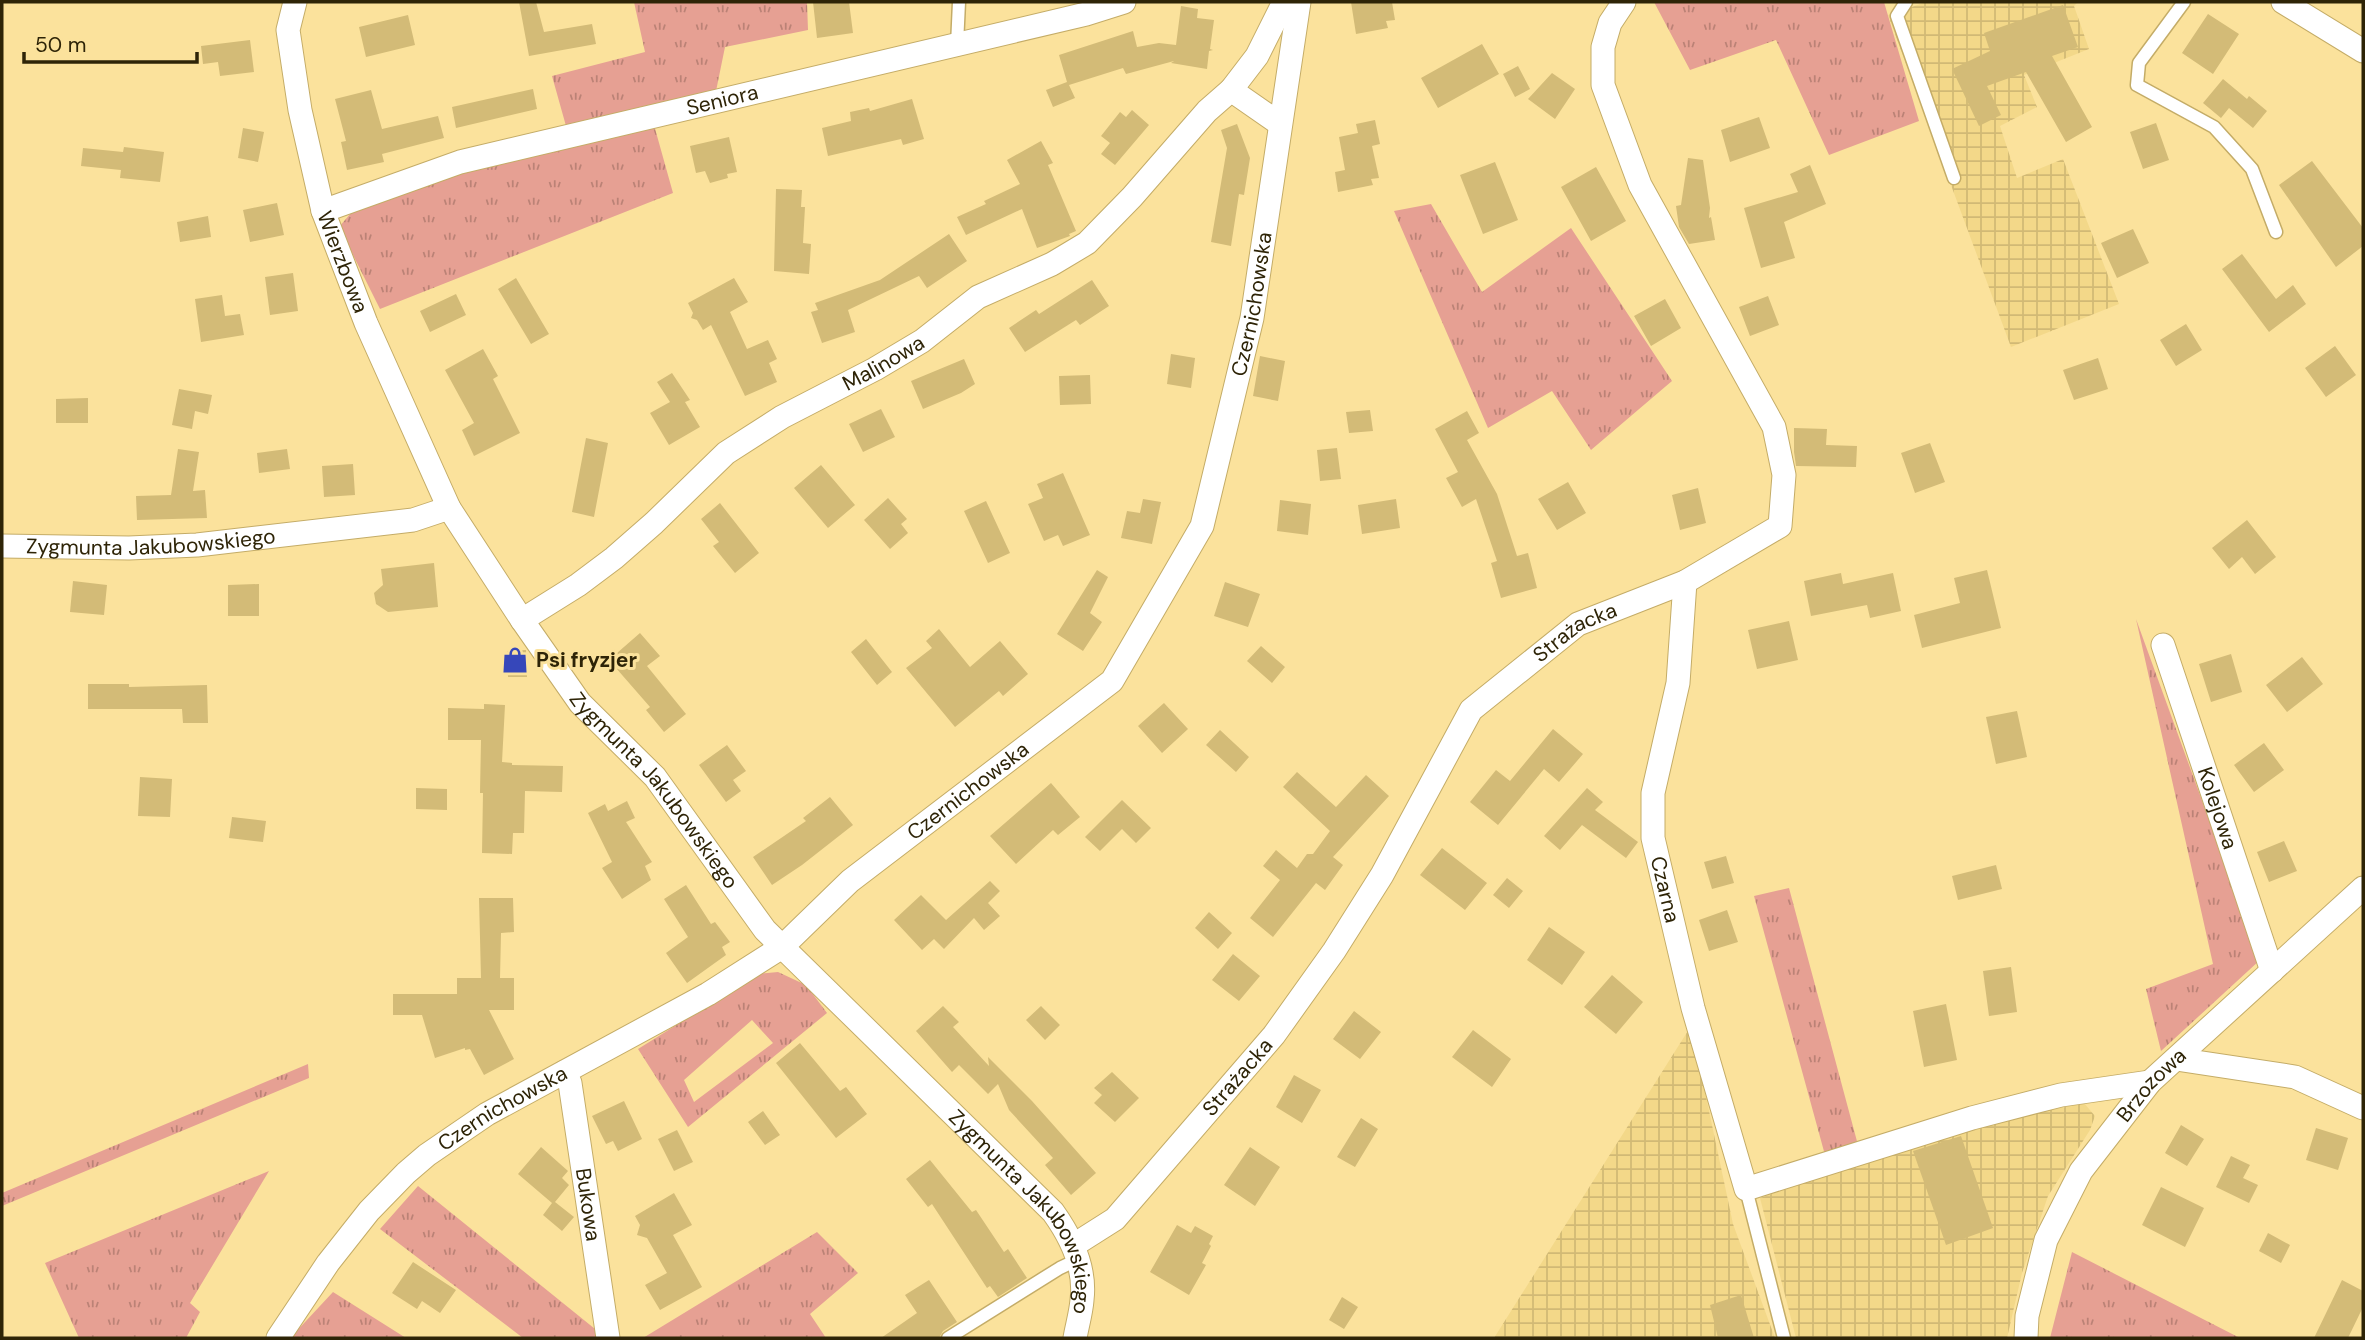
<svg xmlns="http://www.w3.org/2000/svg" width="2365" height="1340" font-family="'DM Sans',sans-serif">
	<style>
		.industrial { fill: url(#industrial-grid) }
		.grass { fill: url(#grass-tufts); fill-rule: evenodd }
		.building { fill: #d3bb77 }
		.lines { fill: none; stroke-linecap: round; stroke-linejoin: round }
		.lane-casing { stroke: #c4ac67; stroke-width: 15 }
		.street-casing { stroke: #c4ac67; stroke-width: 25 }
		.lane { stroke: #fff; stroke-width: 12 }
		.street { stroke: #fff; stroke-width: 23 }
		.labels { text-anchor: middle; stroke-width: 6; stroke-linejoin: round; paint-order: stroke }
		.street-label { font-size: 21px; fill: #2e2407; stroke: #fbe29c }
		.poi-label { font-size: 21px; font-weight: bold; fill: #2e2407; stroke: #fbe29c; text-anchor: start }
	</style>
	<defs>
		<pattern id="industrial-grid" width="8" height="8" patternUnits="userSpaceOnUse" patternTransform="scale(1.75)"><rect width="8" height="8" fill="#f3d889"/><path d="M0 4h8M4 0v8" fill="none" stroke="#d1b975"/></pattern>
		<pattern id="grass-tufts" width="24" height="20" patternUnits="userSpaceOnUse" patternTransform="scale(1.75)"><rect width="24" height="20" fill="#e6a093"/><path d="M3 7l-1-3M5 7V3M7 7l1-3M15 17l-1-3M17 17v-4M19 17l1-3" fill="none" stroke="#bb8276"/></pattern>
	</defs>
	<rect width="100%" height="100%" fill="#fbe29c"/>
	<!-- industrial -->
	<path class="industrial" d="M1926,2H2078L2074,6L2089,49L2024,75L2037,107L2000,126L2017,178L2063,159L2119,304L2011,347L1888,15Z
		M1691,1026L1733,1224L1775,1338H1494Z
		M2084,1103L2095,1116L2090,1130L2048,1196L2022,1273L2007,1338H1796L1760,1198L1961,1129Z"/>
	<!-- grass -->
	<path class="grass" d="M634,2H807L808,30L725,47L715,96L566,126L552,76L645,52Z
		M1654,2H1884L1919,121L1829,155L1776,40L1690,70Z
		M654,125L673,193L380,309L339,227L351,213L455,173Z
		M1431,204L1482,292L1571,228L1672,381L1591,450L1552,391L1488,428L1394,211Z
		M2136,619L2260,960L2161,1051L2146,989L2213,964Z
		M1789,888L1858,1145L1825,1155L1754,896Z
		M778,972L806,985L827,1013L688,1127L638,1049L758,974ZM752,1020L773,1043L694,1102L684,1080Z
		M308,1064L309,1078L2,1206V1193Z
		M269,1171L190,1303L200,1312L186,1338H79L45,1263Z
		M418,1186L600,1333V1338H523L380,1229Z
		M817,1232L858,1273L810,1314L826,1338H643Z
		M2072,1252L2240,1338H2050Z
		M333,1292L406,1338H296L292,1336Z"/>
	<!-- building -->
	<path class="building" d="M519,2H536L544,32L592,24L596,44L529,56Z
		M813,2H849L853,33L817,38Z
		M1351,2H1392L1395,20L1386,21L1388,28L1356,34Z
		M2063,5L2078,47L2052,56L2092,127L2066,142L2026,72L1987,86L2001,115L1979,126L1952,69L1990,51L1984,33Z
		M1181,6L1198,9L1197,18L1214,20L1210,49L1213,50L1209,51L1207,69L1171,63L1174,61L1126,74L1123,68L1069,85L1075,98L1053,107L1046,90L1067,82L1059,55L1133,31L1137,47L1159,43L1176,45Z
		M2208,14L2239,34L2213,74L2182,53Z
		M408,15L415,45L366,57L359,27Z
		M250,40L254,72L220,76L218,62L203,64L201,46Z
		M1482,44L1499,74L1438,108L1421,78Z
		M1518,66L1530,89L1515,97L1503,74Z
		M1552,73L1575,89L1555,119L1528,99Z
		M2223,79L2247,99L2249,96L2267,111L2253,128L2229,108L2221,118L2203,103Z
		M533,89L537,109L456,128L452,107Z
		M371,90L382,129L438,116L444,138L382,154L384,162L347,170L341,142L346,141L335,99Z
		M912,99L924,139L903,145L901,139L828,156L822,128L851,121L850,112L869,108L870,111Z
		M1132,110L1149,125L1115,165L1101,154L1110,143L1101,136L1120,112L1126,117Z
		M1759,117L1770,148L1730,162L1721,130Z
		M1375,120L1380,144L1372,146L1379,178L1371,179L1373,185L1338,192L1335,172L1345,170L1339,137L1358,133L1356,124Z
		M2156,123L2169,160L2143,169L2130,132Z
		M1237,124L1250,158L1244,195L1239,194L1231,246L1211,242L1227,148L1221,130Z
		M243,128L264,132L258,162L238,158Z
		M729,137L737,172L727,174L728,178L710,183L705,171L696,173L690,146Z
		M1041,141L1053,163L1048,165L1076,231L1069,234L1070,236L1037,248L1022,209L966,235L957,217L986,204L984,201L1020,184L1007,160Z
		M124,147L164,152L160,182L120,178L121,170L81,166L83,148L123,152Z
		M1688,158L1703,160L1710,208L1709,218L1711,217L1715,240L1689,244L1679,227L1676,206L1681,205Z
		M2312,161L2363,228V246L2336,267L2279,185Z
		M1495,162L1518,220L1483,234L1460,175Z
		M1810,165L1826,204L1784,222L1795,258L1761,268L1744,208L1798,192L1790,174Z
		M1596,167L1626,221L1591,241L1561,187Z
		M776,189L802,190L801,207H805L803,243L811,244L809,274L774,271Z
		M277,203L284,235L250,242L243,210Z
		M208,216L211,237L180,242L177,222Z
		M2133,229L2149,263L2117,278L2101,243Z
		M949,234L967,261L927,288L919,276L848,310L855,332L822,343L811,312L818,310L815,303L880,280Z
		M2242,254L2276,299L2293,285L2306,304L2269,332L2222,269Z
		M293,273L298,311L270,315L265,277Z
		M516,278L549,334L531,344L498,289Z
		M734,278L748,302L730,312L747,349L768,340L777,359L769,363L777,382L745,396L711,325L703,330L697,320L691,318L693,313L688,303Z
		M1092,280L1109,306L1080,325L1076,320L1025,352L1009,328L1036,310L1039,314Z
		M456,294L466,315L430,332L420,311Z
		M222,295L225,316L240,314L244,335L201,342L195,299Z
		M1768,296L1779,325L1750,336L1739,307Z
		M1665,299L1681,328L1651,346L1634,316Z
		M2186,324L2202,350L2176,366L2160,340Z
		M2335,346L2356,375L2326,397L2305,368Z
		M483,349L498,376L493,379L520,433L474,456L462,430L474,423L445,370Z
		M1171,354L1195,358L1191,388L1167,384Z
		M1260,356L1285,361L1278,401L1253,396Z
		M2098,358L2108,389L2074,400L2063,370Z
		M964,359L975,384L961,393L923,409L911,381Z
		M672,373L690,400L685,402L700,427L669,445L650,413L670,402L657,382Z
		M1090,375L1091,404L1060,405L1059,376Z
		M179,389L212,395L208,414L195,411L192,429L172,425Z
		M88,398V423H56V399Z
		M881,409L895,437L863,452L849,424Z
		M1370,410L1373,431L1349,433L1346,412Z
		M1467,411L1479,433L1467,440L1497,494L1517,556L1528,553L1537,588L1501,598L1491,563L1497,561L1476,499L1462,507L1446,478L1458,472L1435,429Z
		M1794,428L1827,429L1826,445L1857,446L1856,467L1796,466L1794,452Z
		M586,438L608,443L594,517L572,512Z
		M1930,443L1945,482L1915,493L1901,453Z
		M1337,448L1341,479L1320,481L1317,450Z
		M178,449L199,452L193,491L205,490L207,518L137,520L136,496L171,495Z
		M287,449L290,469L259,473L257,453Z
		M353,464L355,495L324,497L322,466Z
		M821,465L855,505L828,528L794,488Z
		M1063,473L1090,535L1063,546L1058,535L1044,541L1028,504L1043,498L1037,484Z
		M1568,482L1586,513L1557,530L1538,499Z
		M1698,488L1706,523L1680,530L1672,495Z
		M888,498L907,519L901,524L908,533L890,549L864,520Z
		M1143,499L1161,502L1152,544L1121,538L1127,511L1140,513Z
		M1396,499L1400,528L1362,534L1358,505Z
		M1280,500L1311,504L1308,535L1277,531Z
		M986,501L1010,553L988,563L964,511Z
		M720,503L759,553L735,573L713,546L719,542L701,519Z
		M2247,520L2276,557L2255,574L2242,557L2229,569L2212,548Z
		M434,563L438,607L388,612L376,604L374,593L383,585L381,569Z
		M1097,570L1108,577L1090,613L1102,622L1083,651L1057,634Z
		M1987,570L2001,628L1922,648L1914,615L1960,603L1954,578Z
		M1841,573L1843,584L1893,573L1901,611L1870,618L1867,605L1811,616L1804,581Z
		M73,581L107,585L104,615L70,612Z
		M1225,582L1260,594L1248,627L1214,616Z
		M259,584V616H228V585Z
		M1789,621L1798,660L1757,669L1748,630Z
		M939,629L970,667L1000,641L1028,674L1003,696L999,691L955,727L906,668L932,648L926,641Z
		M640,633L660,656L647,666L686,714L664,732L646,710L650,707L609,660Z
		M866,639L892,672L877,685L851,652Z
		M1261,646L1285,667L1272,683L1247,661Z
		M526,650L527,677H508L507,651Z
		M2231,654L2242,692L2211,702L2199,664Z
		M2302,657L2323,684L2287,712L2266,685Z
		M88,684H129V687L207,685L208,723H183L182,709H88Z
		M1164,703L1188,729L1162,753L1138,726Z
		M484,704L505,705L502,762L512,763V765L563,766L562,792L525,791L524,833H513L512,854L482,853L483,793H480L481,740H448V708L484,709Z
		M2017,711L2027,757L1996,764L1986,717Z
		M1553,729L1583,754L1559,782L1544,769L1498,825L1470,802L1496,770L1510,781Z
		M1220,730L1249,757L1236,772L1206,745Z
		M2264,743L2284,770L2254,792L2234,765Z
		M727,745L746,771L733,780L741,791L726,802L699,765Z
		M1297,772L1336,807L1366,775L1389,796L1333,857L1343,865L1325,890L1316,883L1273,937L1250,918L1280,880L1263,866L1276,850L1297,868L1307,854H1313L1330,831L1283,787Z
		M140,777L172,779L170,817L138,816Z
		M1051,783L1080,817L1058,835L1053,830L1016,864L990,836Z
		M416,788L447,789V810L416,809Z
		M1587,788L1603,802L1595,810L1638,842L1626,858L1582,825L1560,850L1544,836Z
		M830,797L853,825L802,865L772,885L753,857L806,821L803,818Z
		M1122,800L1151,828L1136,843L1122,829L1100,851L1085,837Z
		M627,801L635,818L626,822L652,862L645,866L651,880L622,899L602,868L612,862L588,813L605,804L608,811Z
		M232,817L266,821L263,842L229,838Z
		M2284,841L2297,871L2269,882L2257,852Z
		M1442,848L1487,883L1465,910L1420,875Z
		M1726,856L1734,883L1712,889L1704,862Z
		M1996,865L2002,889L1958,900L1952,876Z
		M1507,878L1523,891L1509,908L1493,895Z
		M990,881L1000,891L988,903L1000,916L984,930L974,918L944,949L934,939L922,950L894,920L921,895L946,920Z
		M686,885L711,924L715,922L730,942L722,947L726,955L687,983L666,953L688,937L664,899Z
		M479,898H513L514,932L501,933L500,978H514V1010H489L514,1059L484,1075L470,1049L465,1050V1048L435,1058L422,1015H393V994H457V978H481Z
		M1727,910L1738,942L1709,951L1699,920Z
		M1209,912L1232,933L1218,949L1195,928Z
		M1549,927L1585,952L1562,985L1527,960Z
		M1233,954L1260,976L1239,1001L1212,980Z
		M2011,967L2017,1012L1989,1016L1983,971Z
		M1612,975L1643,1002L1616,1034L1584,1007Z
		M1946,1004L1957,1060L1924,1067L1913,1011Z
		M943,1006L959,1022L953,1027L989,1066L988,1057L1032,1101L1096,1173L1071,1195L1045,1165L1053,1158L1009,1110L998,1084L988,1094L959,1065L952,1072L916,1031Z
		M1041,1006L1060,1025L1045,1040L1026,1020Z
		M1354,1011L1381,1032L1360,1059L1333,1039Z
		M1473,1030L1511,1059L1492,1087L1452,1057Z
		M800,1043L840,1091L846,1087L867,1114L836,1138L776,1063Z
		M1112,1072L1139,1098L1115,1122L1094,1103L1102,1095L1094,1088Z
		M1294,1075L1321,1090L1302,1123L1276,1107Z
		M624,1101L642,1139L618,1151L613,1141L606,1144L592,1116Z
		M763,1111L780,1135L765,1145L748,1122Z
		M1361,1118L1378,1129L1355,1167L1337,1157Z
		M2181,1125L2204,1139L2187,1166L2165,1153Z
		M2316,1128L2348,1138L2338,1170L2306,1160Z
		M677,1130L693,1162L674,1171L658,1139Z
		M1961,1136L1993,1228L1946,1245L1913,1151Z
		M541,1147L568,1171L562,1178L569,1185L555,1202L574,1217L562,1231L543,1215L552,1203L518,1174Z
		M1250,1147L1280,1167L1255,1206L1224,1185Z
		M2231,1156L2250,1165L2243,1178L2258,1185L2249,1203L2216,1187Z
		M930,1160L972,1212L976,1210L1004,1252L1008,1249L1027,1278L998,1297L990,1286L987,1288L932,1204L928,1207L906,1179Z
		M2161,1187L2204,1208L2185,1247L2142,1225Z
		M674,1193L692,1225L673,1235L702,1287L660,1310L645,1285L667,1273L647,1238L637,1235L640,1225L635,1216Z
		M1177,1225L1191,1233L1195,1226L1213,1236L1209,1244L1211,1246L1202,1263L1206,1265L1189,1295L1150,1272Z
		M2268,1233L2290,1245L2281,1263L2259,1251Z
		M413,1262L456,1290L440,1313L422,1301L417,1309L392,1293Z
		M929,1280L957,1322L943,1331L939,1338H881L917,1313L905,1295Z
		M2342,1280L2363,1291V1307L2348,1338H2314Z
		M1741,1295L1754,1338H1718L1710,1305Z
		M1342,1297L1358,1307L1344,1329L1329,1320Z"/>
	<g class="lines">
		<!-- lane casing -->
		<g class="lane-casing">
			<path id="lane" d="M1906,2L1897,16L1954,178
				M2184,2L2139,63L2137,85L2214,127L2252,169L2276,232
				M957,45L959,2
				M1746,1189L1784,1338
				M948,1338L1060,1268L1077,1260"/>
		</g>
		<!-- street casing -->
		<g class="street-casing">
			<g id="street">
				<path id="s1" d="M295,2L288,30L300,110L323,211L366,323L449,508L522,620L580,703L655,777L765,930L1053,1212C1071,1237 1086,1268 1082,1300C1081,1313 1077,1326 1075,1338"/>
				<path d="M2283,2L2363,51"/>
				<path d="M1231,90L1257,56L1284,2"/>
				<path id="s2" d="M323,211L460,162L1086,14L1124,2"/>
				<path id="s3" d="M2,546L129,548L197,545L413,520L449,508"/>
				<path id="s4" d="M1685,582L1678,683L1653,793V838L1693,1008L1746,1189L1972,1118L2061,1095L2150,1082"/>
				<path id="s5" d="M522,620L578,585L614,558L654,523L726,453L782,417L875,369L922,341L978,297L1052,264L1087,243L1132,197L1207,111L1231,90L1280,124"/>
				<path id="s6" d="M2163,645L2272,971"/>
				<path d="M2176,1059L2295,1077L2363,1108"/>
				<path id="s7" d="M565,1072L570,1083L608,1338"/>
				<path id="s8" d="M1074,1245L1115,1219L1274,1035L1334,951L1382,875L1471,710L1578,624L1685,582L1780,526L1784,475L1774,427L1640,185L1603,85V47L1610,23L1624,2"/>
				<path id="s9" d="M278,1338L328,1263L369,1211L406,1173L427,1155L487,1114L708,994L782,947L850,881L1112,681L1202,526L1252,318L1299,2"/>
				<path id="s10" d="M2026,1338L2027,1316L2046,1240L2081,1171L2150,1082L2363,888"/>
			</g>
		</g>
		<!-- lane -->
		<use href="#lane" class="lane"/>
		<!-- street -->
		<use href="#street" class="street"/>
	</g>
	<!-- icons -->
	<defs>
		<g id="shop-bare" transform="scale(2.1)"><path d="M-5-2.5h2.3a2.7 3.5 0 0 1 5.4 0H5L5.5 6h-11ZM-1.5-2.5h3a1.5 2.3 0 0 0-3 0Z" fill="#3647ba" stroke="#fbe29c" stroke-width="2.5" paint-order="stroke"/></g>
	</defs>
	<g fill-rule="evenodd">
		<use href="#shop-bare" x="515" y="660"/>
	</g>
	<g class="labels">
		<!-- street labels -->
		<g class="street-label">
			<text dy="7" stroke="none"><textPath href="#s2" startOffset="415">Seniora</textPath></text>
			<text dy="7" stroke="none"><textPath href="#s1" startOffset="268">Wierzbowa</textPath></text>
			<text dy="7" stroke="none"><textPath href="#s9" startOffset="1480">Czernichowska</textPath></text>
			<text dy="7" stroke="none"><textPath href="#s5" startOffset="446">Malinowa</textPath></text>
			<text dy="7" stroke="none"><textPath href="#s3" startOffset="149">Zygmunta Jakubowskiego</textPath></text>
			<text dy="7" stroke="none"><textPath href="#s8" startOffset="803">Strażacka</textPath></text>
			<text dy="7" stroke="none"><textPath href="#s1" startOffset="886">Zygmunta Jakubowskiego</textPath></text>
			<text dy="7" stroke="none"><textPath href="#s9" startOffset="892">Czernichowska</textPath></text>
			<text dy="7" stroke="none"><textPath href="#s6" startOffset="172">Kolejowa</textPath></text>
			<text dy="7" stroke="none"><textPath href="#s4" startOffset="312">Czarna</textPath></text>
			<text dy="7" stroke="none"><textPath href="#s8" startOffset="236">Strażacka</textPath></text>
			<text dy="7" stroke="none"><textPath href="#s10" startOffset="289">Brzozowa</textPath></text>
			<text dy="7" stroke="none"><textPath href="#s9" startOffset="326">Czernichowska</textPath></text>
			<text dy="7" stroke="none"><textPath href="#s7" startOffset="135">Bukowa</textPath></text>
			<text dy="7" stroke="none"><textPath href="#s1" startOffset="1452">Zygmunta Jakubowskiego</textPath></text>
		</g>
		<!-- poi labels -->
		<g class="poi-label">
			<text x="536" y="667">Psi fryzjer</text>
		</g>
	</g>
	<!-- border -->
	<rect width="2365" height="1340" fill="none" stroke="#2e2407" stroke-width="7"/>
	<!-- scale -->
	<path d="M24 52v10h173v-10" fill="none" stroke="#2e2407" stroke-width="3.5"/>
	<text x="35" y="52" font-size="21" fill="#2e2407" stroke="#fbe29c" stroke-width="5" paint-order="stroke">50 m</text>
</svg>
